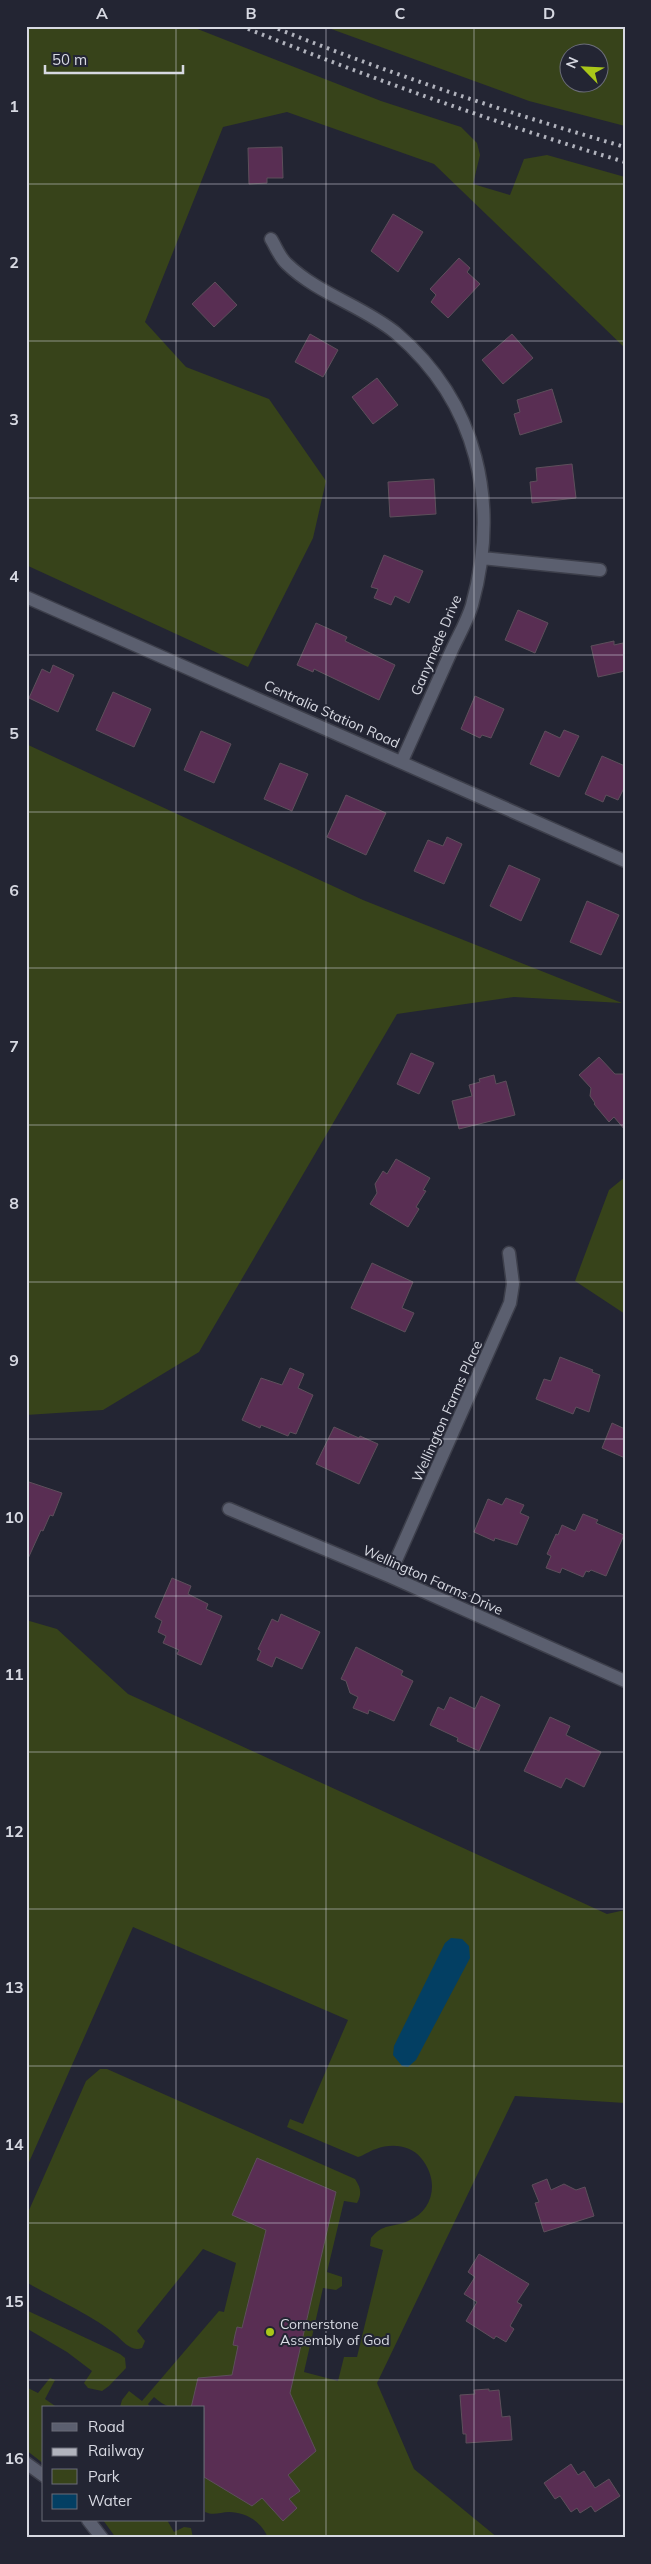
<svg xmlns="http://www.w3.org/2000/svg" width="651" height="2564" font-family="Mulish,sans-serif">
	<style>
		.green { fill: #37431a; fill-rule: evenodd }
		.water { fill: #033f63 }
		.building { fill: #592e53; stroke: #5d4f5b }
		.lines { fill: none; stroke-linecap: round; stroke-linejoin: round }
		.street-casing { stroke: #3d3f4b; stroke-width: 15 }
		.secondary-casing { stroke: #3d3f4b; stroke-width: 15 }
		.street { stroke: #5b5f6f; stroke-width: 12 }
		.secondary { stroke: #5b5f6f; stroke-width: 12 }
		.rail { stroke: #b1b3bd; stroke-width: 4; stroke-dasharray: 2.5 5; stroke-linecap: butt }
		.grid { fill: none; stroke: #d7d9e2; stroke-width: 1; stroke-opacity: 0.55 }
		.poi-dot { fill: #aac719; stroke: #232533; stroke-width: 2 }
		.labels { text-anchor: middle; stroke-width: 4; stroke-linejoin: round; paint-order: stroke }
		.street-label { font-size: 14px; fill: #d7d9e2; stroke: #232533 }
		.poi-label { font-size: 14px; fill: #d7d9e2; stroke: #232533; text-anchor: start }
		.neatline { fill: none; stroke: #d7d9e2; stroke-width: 2 }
		.grid-label { font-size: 16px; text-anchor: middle; font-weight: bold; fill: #d7d9e2 }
	</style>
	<rect width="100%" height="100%" fill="#232533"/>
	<!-- green -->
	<path class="green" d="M26,26H190L381,101L461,127L477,143L480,155L473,184L510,195L524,159L547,155L625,177V348L434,164L287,112L223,127L145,322L186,367L269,399L326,481L313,538L248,667L26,565Z
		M323,26H625V126L529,101ZM568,52H598V82H568Z
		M26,744L363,900L622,1003L514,997L397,1014L199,1352L103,1410L26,1415Z
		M625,1177V1314L575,1281L609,1190Z
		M26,1620L57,1629L128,1694L607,1914L625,1910V2103L515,2096L377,2383L414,2469L498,2538H268C262,2522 246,2512 229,2512C220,2512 214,2516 205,2512L204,2408C183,2408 170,2412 154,2397L148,2404L151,2408L120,2407L122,2400L129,2391L142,2401L219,2311L224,2312L236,2263L203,2249L137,2331L145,2341L142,2348C131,2352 124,2342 116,2335C94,2316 53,2298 26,2282V2217L86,2081L100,2069H107L355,2179C361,2188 362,2194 357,2203L344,2201L327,2272L342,2277V2286L336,2290L323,2288L304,2372L338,2381L344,2357H357L383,2250L370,2246L371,2238C383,2223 392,2228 408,2221C435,2210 439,2179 421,2158C411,2145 391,2143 376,2149C369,2151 365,2155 358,2157L287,2127L290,2119L303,2124L348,2020L133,1927L26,2169Z
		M26,2310L120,2354L125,2358L126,2368L109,2386L102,2391L88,2388L84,2383L92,2371L67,2352L26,2328Z
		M50,2378L55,2380L45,2399L58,2408H44V2464L26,2450V2387L38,2393Z
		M103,2520H167L174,2532L184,2527L191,2528L193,2538H116Z"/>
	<!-- water -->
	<path class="water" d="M451,1938L462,1939L469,1946L470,1958L416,2060L408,2067L402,2066L393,2055L394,2046L445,1943Z"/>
	<!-- building -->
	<path class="building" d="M282,147L283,178H267V183L249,184L248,148Z
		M393,214L423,232L398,272L371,251Z
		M459,258L470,268L467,272L480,284L448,318L431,302L436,295L430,289Z
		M215,282L237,305L214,327L192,304Z
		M310,334L338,350L323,377L295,362Z
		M512,334L533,358L503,384L482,360Z
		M377,378L398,405L373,424L352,397Z
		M552,389L562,422L520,435L514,414L520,412L517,400Z
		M572,464L576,498L532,503L530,482L537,481L536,468Z
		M434,479L436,514L390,517L388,482Z
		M384,555L423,571L409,603L395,596L391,605L374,598L378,589L371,587Z
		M518,610L548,623L535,653L505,640Z
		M316,623L347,637L345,641L395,665L379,700L314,669L313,672L297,665Z
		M614,641V645L623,643L625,671L598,677L591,646Z
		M53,665L74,675L58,712L29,698L42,669L50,673Z
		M113,692L151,709L134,747L96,730Z
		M475,696L504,709L491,738L482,735L480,738L461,729Z
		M564,730L579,736L559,777L530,764L545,731L560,738Z
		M201,731L231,744L214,783L184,770Z
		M602,756L625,766V786L618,800L606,795L603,802L585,794Z
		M280,763L308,774L292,811L264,799Z
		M346,795L386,813L366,855L327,837Z
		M447,837L462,844L444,884L414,871L428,840L443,846Z
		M509,865L540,879L521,921L490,906Z
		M587,901L619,915L601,955L570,942Z
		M411,1053L434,1063L419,1094L397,1084Z
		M599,1057L615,1074H625V1130L614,1117L609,1122L594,1104L595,1103L590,1096L591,1088L579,1075Z
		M494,1075L496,1084L506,1081L515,1115L459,1129L452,1101L472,1096L469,1085L480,1082L479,1079Z
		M396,1159L430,1178L423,1190L426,1191L416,1207L419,1209L408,1227L370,1204L377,1193L375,1184L383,1171L387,1174Z
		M372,1263L413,1282L402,1308L414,1313L405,1332L351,1308Z
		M560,1357L593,1370L592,1372L600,1375L589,1412L576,1407L573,1414L536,1399L544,1379L551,1381Z
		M290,1368L304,1374L298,1388L313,1395L296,1434L290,1432L288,1436L261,1425L260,1428L242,1420L261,1378L282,1385Z
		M612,1423L625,1429V1458L602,1448Z
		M334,1427L359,1438L360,1436L378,1444L359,1484L316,1464Z
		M26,1481L62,1493L53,1516L50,1515L43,1531L41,1530L26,1563Z
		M506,1498L524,1505L520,1513L529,1517L517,1545L495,1538L494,1541L474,1532L488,1499L502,1505Z
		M583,1514L598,1520L596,1523L624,1535L606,1576L591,1570L589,1572L586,1571L583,1577L562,1568L560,1573L546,1568L551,1556L547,1554L556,1534L558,1535L562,1525L575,1531Z
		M172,1578L191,1586L188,1594L208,1604L206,1609L222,1616L201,1665L177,1654L179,1650L163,1643L166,1636L158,1632L162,1621L155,1617Z
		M281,1614L320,1632L302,1669L276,1657L272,1667L257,1660L261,1651L258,1649L272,1619L278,1622Z
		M356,1647L403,1671L401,1675L413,1681L394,1721L369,1710L368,1714L353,1708L358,1697L350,1693L346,1681L341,1679Z
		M481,1696L500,1705L479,1751L457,1741L458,1738L430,1725L438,1707L444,1710L450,1697L475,1709Z
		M550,1717L570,1726L566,1735L601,1752L584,1787L566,1778L561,1788L524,1771Z
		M257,2158L336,2192L290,2393L316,2451L288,2475L300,2491L289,2499L297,2508L283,2521L262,2498L252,2506L204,2477V2408H191L198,2378L232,2375L238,2346L233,2345L235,2335L237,2327L242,2328L266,2230L232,2215Z
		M547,2179L551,2190L564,2184L576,2190L585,2187L594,2216L544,2232L535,2203L539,2202L532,2185Z
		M479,2254L529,2284L517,2302L522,2305L510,2326L514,2329L506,2342L496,2336L494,2339L466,2321L477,2302L464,2294L475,2277L468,2272Z
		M489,2389V2391L499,2390L502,2417L510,2416L512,2440L466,2443V2434H463L460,2395L475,2394L474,2390Z
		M571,2464L578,2475L584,2471L595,2488L609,2479L620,2496L595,2512L591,2506L580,2513L577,2508L571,2512L560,2496L555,2499L544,2483Z"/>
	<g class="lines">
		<!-- street casing -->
		<g class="street-casing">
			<path id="street" d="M271,239C276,247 280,258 287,264C318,294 363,306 396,333C478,403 500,503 472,605C467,622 457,638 450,654C434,689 418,725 402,761
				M482,558L600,570
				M26,597L625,861
				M229,1509L389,1576L625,1681
				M389,1576L510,1303L513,1284L509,1253"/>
		</g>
		<!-- secondary casing -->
		<g class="secondary-casing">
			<path id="secondary" d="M26,2463L44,2476
				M88,2520L102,2538"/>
		</g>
		<!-- street -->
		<use href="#street" class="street"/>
		<!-- secondary -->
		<use href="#secondary" class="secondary"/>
		<!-- rail -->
		<path class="rail" d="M241,26C367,77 495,123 625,162
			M271,26C387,73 505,112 625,147"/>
	</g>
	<!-- grid -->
	<path class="grid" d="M176,26V2408M326,26V2538M474,26V2538M26,184H625M26,341H625M26,498H625M26,655H625M26,812H625M26,968H625M26,1125H625M26,1282H625M26,1439H625M26,1596H625M26,1752H625M26,1909H625M26,2066H625M26,2223H625M26,2380H625M176,2520V2538"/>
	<!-- markers -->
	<circle class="poi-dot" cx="270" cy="2332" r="5"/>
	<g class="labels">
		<!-- street labels -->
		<g class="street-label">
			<text transform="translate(436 645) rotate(-67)" y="5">Ganymede Drive</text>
			<text transform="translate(332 714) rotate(24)" y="5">Centralia Station Road</text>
			<text transform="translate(447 1411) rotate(-66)" y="5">Wellington Farms Place</text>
			<text transform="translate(433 1580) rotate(24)" y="5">Wellington Farms Drive</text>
		</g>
		<!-- poi labels -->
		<g class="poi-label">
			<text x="280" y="2329">Cornerstone<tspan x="280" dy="16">Assembly of God</tspan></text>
		</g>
	</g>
	<!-- border -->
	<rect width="651" height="2564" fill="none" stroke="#232533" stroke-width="55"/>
	<!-- legend -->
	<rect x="42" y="2406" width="162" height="115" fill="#232533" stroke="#6b6d79"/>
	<rect x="52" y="2423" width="25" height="8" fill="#5b5f6f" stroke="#6b6d79"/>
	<text x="88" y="2432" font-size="15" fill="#d7d9e2">Road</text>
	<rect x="52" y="2448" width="25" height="8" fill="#b1b3bd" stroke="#6b6d79"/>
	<text x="88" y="2456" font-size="15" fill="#d7d9e2">Railway</text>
	<rect x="52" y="2469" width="25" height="15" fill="#37431a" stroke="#6b6d79"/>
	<text x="88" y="2482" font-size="15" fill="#d7d9e2">Park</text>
	<rect x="52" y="2494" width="25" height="15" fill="#033f63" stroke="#6b6d79"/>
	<text x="88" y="2506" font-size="15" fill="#d7d9e2">Water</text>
	<!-- north arrow -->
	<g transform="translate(584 68) rotate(294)"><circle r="24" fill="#232533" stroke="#6b6d79"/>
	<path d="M0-4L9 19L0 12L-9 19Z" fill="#aac719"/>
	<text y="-8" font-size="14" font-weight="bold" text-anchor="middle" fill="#d7d9e2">N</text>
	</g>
	<!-- scale -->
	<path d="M45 65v8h138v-8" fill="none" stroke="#d7d9e2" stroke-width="2.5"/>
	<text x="52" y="65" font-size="15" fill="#d7d9e2" stroke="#232533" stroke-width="4" paint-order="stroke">50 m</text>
	<rect x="28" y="28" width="596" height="2508" class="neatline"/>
	<g class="grid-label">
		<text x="102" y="19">A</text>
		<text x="251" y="19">B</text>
		<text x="400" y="19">C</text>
		<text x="549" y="19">D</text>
		<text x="14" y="112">1</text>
		<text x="14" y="268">2</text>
		<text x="14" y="425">3</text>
		<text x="14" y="582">4</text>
		<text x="14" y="739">5</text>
		<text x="14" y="896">6</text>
		<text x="14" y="1052">7</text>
		<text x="14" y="1209">8</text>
		<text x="14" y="1366">9</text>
		<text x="14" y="1523">10</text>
		<text x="14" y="1680">11</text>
		<text x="14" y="1837">12</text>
		<text x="14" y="1993">13</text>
		<text x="14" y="2150">14</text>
		<text x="14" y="2307">15</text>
		<text x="14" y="2464">16</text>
	</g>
</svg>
